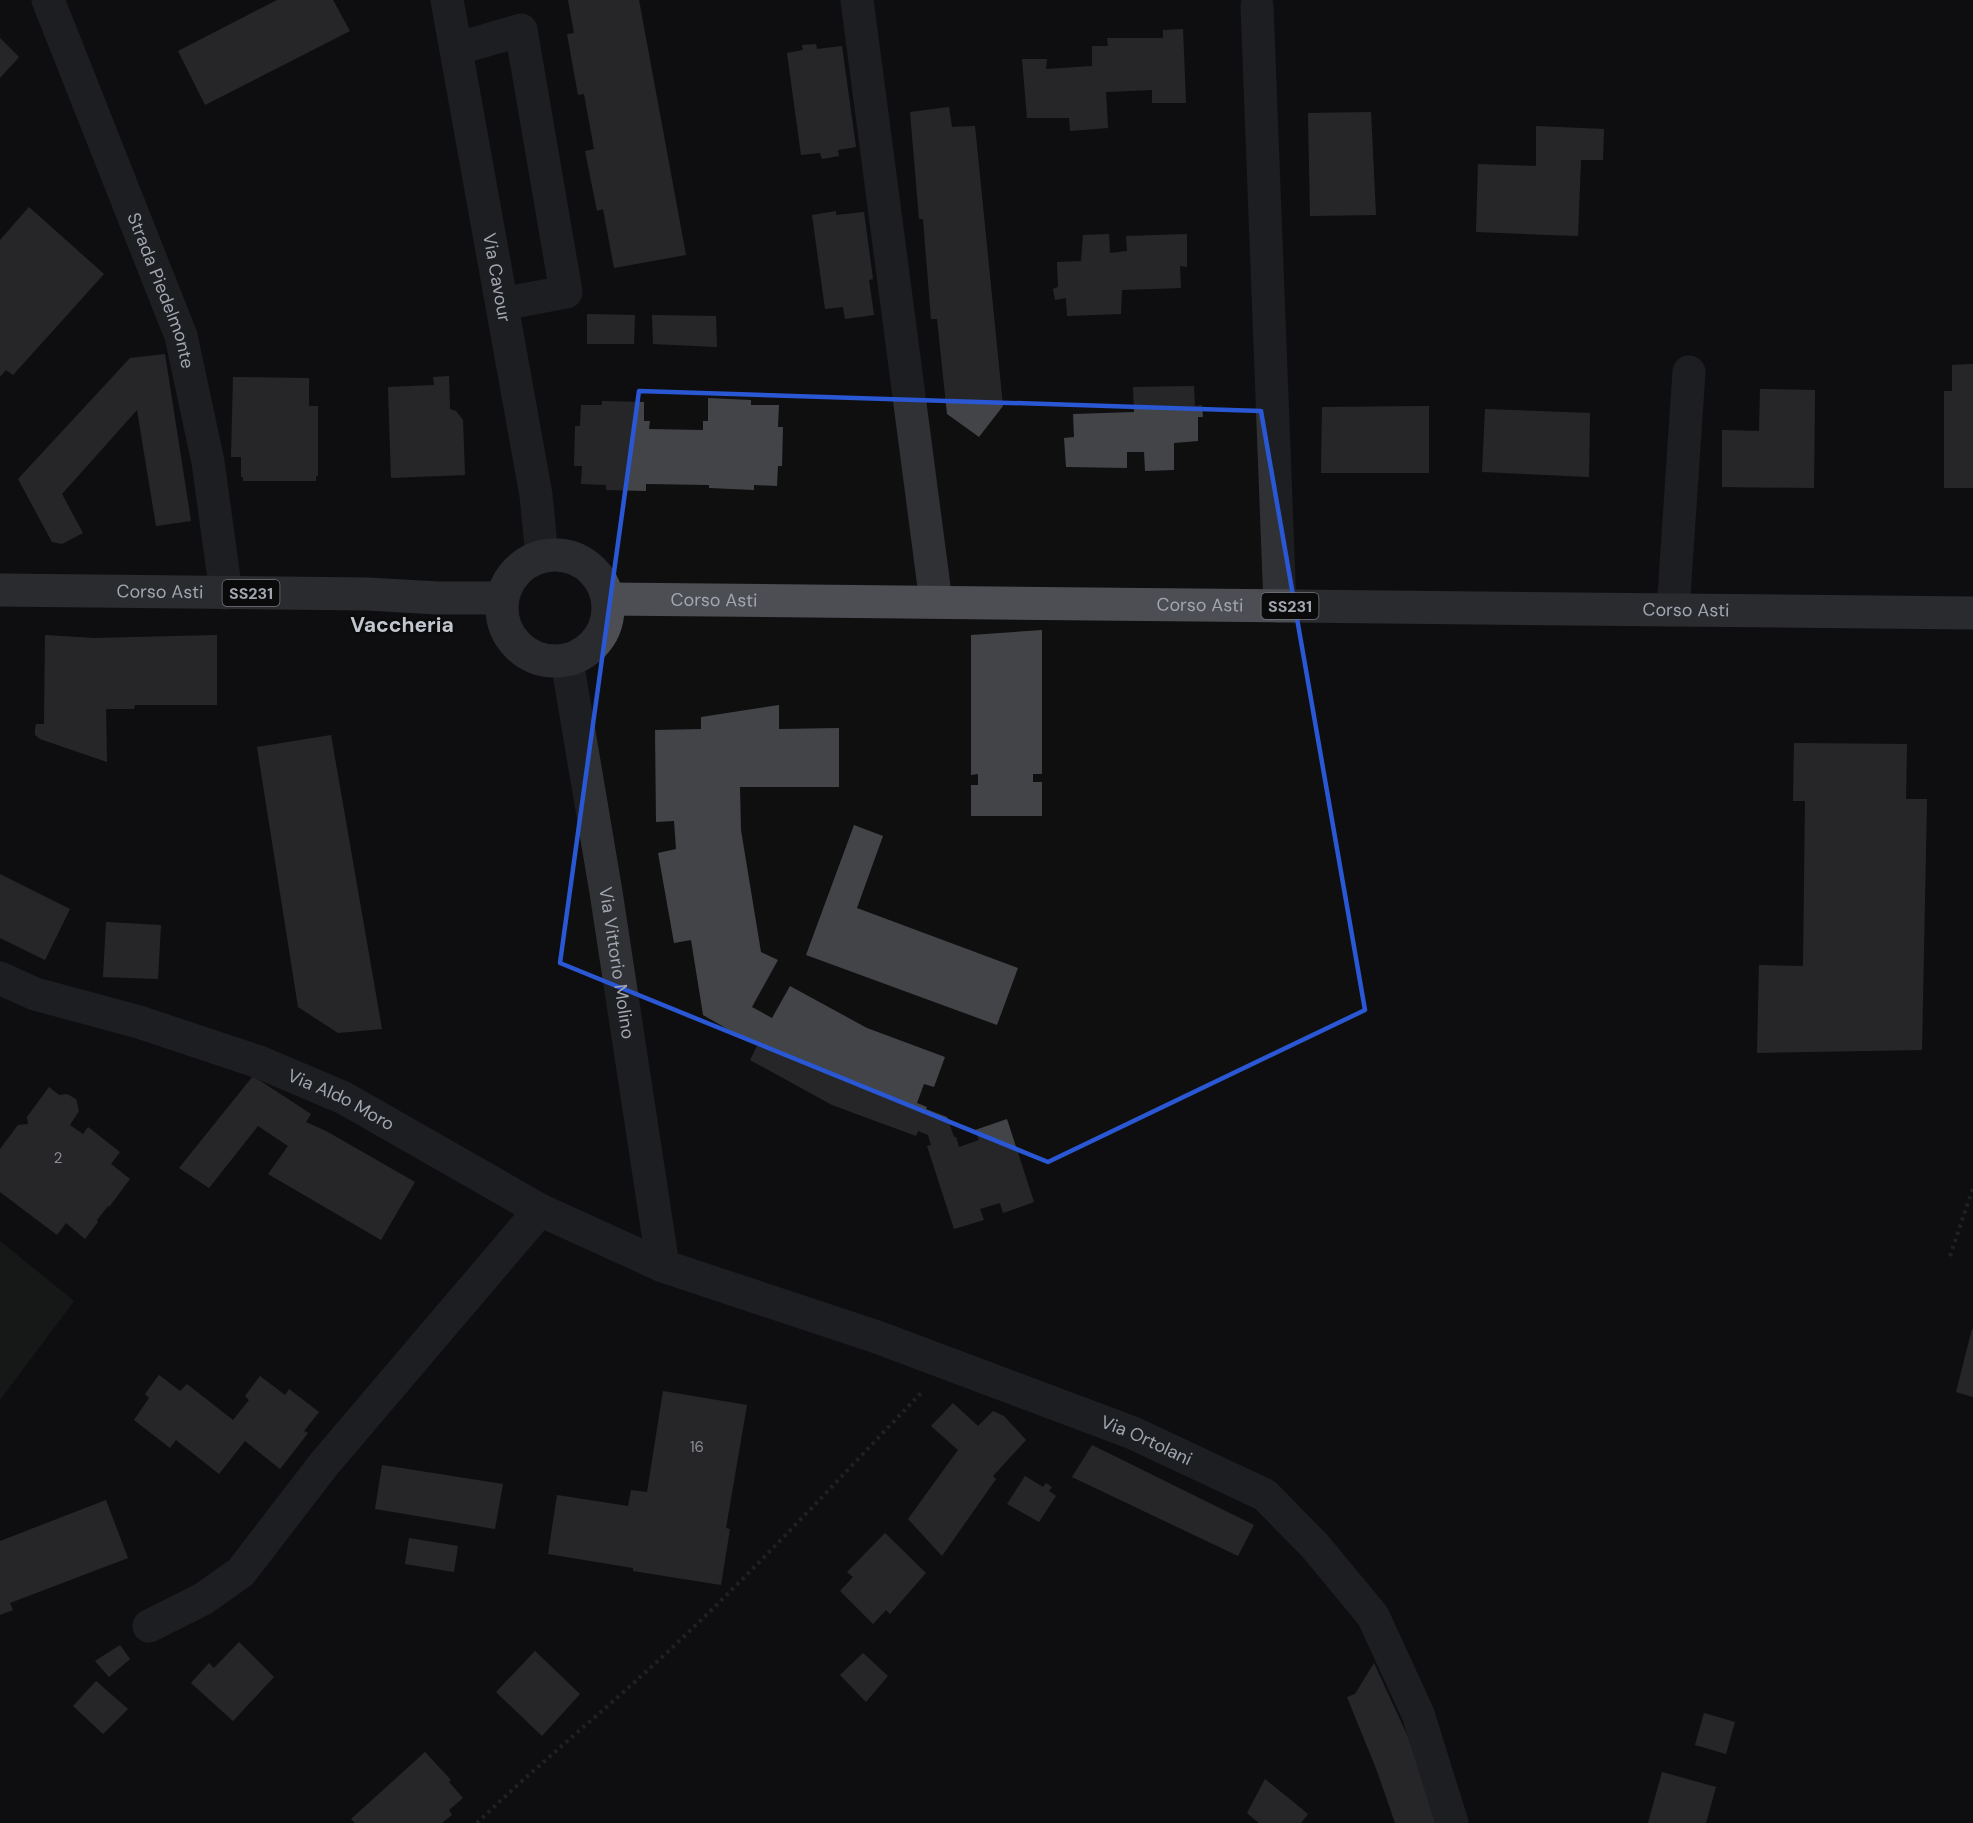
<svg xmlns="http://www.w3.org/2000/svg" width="1973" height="1823" font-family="'DM Sans',sans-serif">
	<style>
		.green { fill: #1e241e }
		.building { fill: #434448 }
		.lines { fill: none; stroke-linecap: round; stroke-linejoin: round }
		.path { stroke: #36383c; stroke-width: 4; stroke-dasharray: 3 4.5; stroke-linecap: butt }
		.minor { stroke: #303135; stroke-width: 33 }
		.major { stroke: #4c4e54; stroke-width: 33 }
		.marked { fill: none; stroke: #2a57d4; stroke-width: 4.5; stroke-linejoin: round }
		.labels { text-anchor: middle; stroke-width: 4.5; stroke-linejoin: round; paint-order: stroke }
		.number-label { font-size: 15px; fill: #8a8e96 }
		.shield { fill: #0a0a0b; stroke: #74777e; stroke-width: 1.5 }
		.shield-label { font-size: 16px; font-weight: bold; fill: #a1a6b0 }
		.street-label { font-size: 18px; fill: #a1a6b0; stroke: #0a0a0b }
		.quarter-label { font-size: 21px; font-weight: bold; fill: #c1c5cd; stroke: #0a0a0b }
	</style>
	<rect width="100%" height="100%" fill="#0f0f10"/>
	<!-- green -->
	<path class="green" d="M0,1241L74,1301L0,1400Z"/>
	<!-- building -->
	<path class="building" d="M277,0H333L350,31L205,105L178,51Z
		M568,0H639L686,255L614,268L603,209L597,211L585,151L594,149L584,94L578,95L567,34L574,33Z
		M1183,29L1186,103H1152V90L1106,92L1108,128L1070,131L1069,118H1027L1022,59H1047L1046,69L1092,66V46H1108L1107,38H1163V30Z
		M0,38L19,57L0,78Z
		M816,44L817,49L842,46L856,147L838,150L839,156L822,159L820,153L801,155L787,53L803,50L802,45Z
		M949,107L952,127L975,126L1003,406L979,437L947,414L937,319H931L923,219H919L910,112Z
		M1371,112L1376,215L1310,216L1308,113Z
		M1536,126L1604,129L1603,160H1581L1578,236L1476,232L1478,164L1536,166Z
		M29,207L104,274L13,375L6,370L0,377V240Z
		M836,211V215L864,212L873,279L869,280L874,315L845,319L843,307L825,309L812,215Z
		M1109,234L1110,253L1127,251L1126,236L1187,234V267L1180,266L1181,288L1122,290L1121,314L1067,316L1066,298L1055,300L1053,289L1058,287L1057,262L1081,261L1083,235Z
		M587,314L635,315L634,344H587Z
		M652,315L716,316L717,347L653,344Z
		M165,354L191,521L156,526L137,410L62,494L83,533L62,544L52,542L18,479L130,358Z
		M1973,364V488H1944V391H1952V365Z
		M449,376L450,409L456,411L463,420L465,475L391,478L388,387L434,385L433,377Z
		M233,377L309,378V406H318V476H316V481H243V477H241V457H231Z
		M1194,386L1195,406L1202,405L1203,417H1198V441L1174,443V470L1145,471L1144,452H1127V468L1066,467L1064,438L1074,437L1073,414L1134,412L1133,387Z
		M1760,389L1815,390L1814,488L1722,487V430L1759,431Z
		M708,398L751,400V405H779L778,427H783L782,466H778L777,486L754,485V490L709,488V485L646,484V491L606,490V485L581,484L582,466H574L575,426H580L581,405H602V401L644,402V421H650L649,429L703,430V421H708Z
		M1429,406V473H1321L1322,407Z
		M1485,409L1590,413L1589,477L1482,472Z
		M1042,630V774H1033V782H1042V816H971V785H978V774L971,775V635Z
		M45,635L94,638L217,635V705H135L134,709H106L107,762L40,739L35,735V729L36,724H44Z
		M779,705V729L839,728V787H740L741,830L761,952L778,960L752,1007L772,1018L790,986L867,1028L945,1057L934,1087L924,1084L917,1103L927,1107L926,1109L947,1117L954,1137H956L959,1147L979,1140L975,1130L1007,1119L1034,1202L1003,1213L1000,1203L980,1209L984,1220L954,1229L927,1146L931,1145L928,1135L918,1131L916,1136L832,1105L750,1060L757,1046L703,1015L691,940L674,943L658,853L676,849L674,821L656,822L655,730L701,729V717Z
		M331,735L382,1029L338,1033L298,1007L257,747Z
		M1794,743L1907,744L1906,799H1927L1922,1050L1757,1053L1759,965L1803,966L1805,801H1793Z
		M854,825L883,836L857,908L1018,968L997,1025L806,955Z
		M0,874L70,909L45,960L0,938Z
		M106,922L161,925L158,979L103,977Z
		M253,1076L311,1114L306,1122L326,1131L415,1182L381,1240L268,1174L288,1146L258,1126L209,1188L179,1168Z
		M49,1087L59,1095L67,1094L76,1099L79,1111L70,1125L83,1134L88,1127L120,1152L111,1164L130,1179L109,1207L108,1206L97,1220L98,1222L85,1239L66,1223L57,1235L0,1192V1149L18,1125L28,1124L27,1117Z
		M1972,1329H1973V1397L1956,1392Z
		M159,1375L180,1391L187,1384L233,1420L249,1400L245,1396L260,1376L285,1395L289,1389L319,1412L304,1431L308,1433L280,1469L245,1441L219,1474L176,1440L170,1448L134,1420L149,1398L145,1394Z
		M663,1391L747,1405L726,1528L730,1529L721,1585L633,1571V1568L548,1554L557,1495L628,1506L631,1490L647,1492Z
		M953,1403L978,1426L993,1411L1004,1416L1026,1440L993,1476L996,1479L942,1556L908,1519L958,1450L931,1426Z
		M1092,1445L1254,1525L1238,1556L1072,1477Z
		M382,1465L503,1484L495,1529L375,1509Z
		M1025,1476L1043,1487L1046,1483L1052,1487L1049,1491L1056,1496L1039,1522L1007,1504Z
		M106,1500L128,1558L10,1603L13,1610L0,1615V1541Z
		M885,1533L926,1573L890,1614L886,1610L873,1624L840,1591L853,1577L847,1572Z
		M409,1538L458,1546L454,1572L405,1564Z
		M239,1642L274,1677L233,1721L191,1683L209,1663L214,1668Z
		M120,1645L130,1659L109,1677L95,1661Z
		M535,1651L580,1694L542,1736L496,1692Z
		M863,1653L888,1676L866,1702L840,1675Z
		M1374,1663L1408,1737L1440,1823H1395L1377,1771L1347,1697L1355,1694Z
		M96,1681L128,1709L103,1734L73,1706Z
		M1704,1713L1735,1722L1726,1754L1695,1745Z
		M425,1752L451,1780L449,1782L463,1798L449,1810L452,1815L442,1823H355L351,1819Z
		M1662,1772L1716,1787L1706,1823H1648Z
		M1265,1779L1308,1814L1301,1823H1259L1247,1813Z"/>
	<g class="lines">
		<!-- path -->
		<path class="path" d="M1950,1256L1973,1188
			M477,1823C541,1761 612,1705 677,1643C762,1563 841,1476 922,1392"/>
		<!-- minor -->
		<g class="minor">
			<path id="s1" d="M48,0L181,336L208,462L226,593"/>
			<path id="s2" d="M447,0L536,495L542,556"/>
			<path d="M857,0L936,602"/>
			<path d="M1257,6L1280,606"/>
			<path d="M456,49L521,30L566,292L502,304"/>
			<path d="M1673,610L1689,372"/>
			<path id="s3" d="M567,661L606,892L663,1266"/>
			<path id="s4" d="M0,978L35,994L139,1022L259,1062L344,1098L540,1210L663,1266L877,1337L1133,1433L1265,1495L1315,1546L1373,1616L1418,1714L1452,1823"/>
			<path d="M149,1626L203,1599L241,1572L324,1464L540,1210"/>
		</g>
		<!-- major -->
		<g class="major">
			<circle cx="555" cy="608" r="53"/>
			<path id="s5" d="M0,590L367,594L438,598H502"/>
			<path id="s6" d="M608,599L1973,613"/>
		</g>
	</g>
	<!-- marked area -->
	<path d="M0 0H1973V1823H0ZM639,391L1261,411L1365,1010L1048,1162L560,963Z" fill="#0f0f10" fill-opacity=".55" fill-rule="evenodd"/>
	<path class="marked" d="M639,391L1261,411L1365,1010L1048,1162L560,963Z"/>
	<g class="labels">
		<!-- number labels -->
		<g class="number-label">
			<text x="58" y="1163">2</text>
			<text x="697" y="1452">16</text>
		</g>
		<!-- shield labels -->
		<g class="shield">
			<rect x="222.5" y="580" width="57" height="26" rx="4.5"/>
			<rect x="1261.5" y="593" width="57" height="26" rx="4.5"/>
		</g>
		<g class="shield-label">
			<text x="251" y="599">SS231</text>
			<text x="1290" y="612">SS231</text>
		</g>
		<!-- street labels -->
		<g class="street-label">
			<text dy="6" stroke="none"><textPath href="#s2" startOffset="282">Via Cavour</textPath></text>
			<text dy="6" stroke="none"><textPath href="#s1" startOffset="312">Strada Piedelmonte</textPath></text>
			<text dy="6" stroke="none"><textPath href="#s5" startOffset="160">Corso Asti</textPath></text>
			<text dy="6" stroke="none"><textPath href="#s6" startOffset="106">Corso Asti</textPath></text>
			<text dy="6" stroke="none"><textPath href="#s6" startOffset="592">Corso Asti</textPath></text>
			<text dy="6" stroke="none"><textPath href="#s6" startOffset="1078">Corso Asti</textPath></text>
			<text dy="6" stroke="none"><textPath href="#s3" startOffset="306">Via Vittorio Molino</textPath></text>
			<text dy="6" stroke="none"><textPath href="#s4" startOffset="363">Via Aldo Moro</textPath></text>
			<text dy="6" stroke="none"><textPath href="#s4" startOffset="1240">Via Ortolani</textPath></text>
		</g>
		<!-- quarter labels -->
		<g class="quarter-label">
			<text x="402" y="632">Vaccheria</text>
		</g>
	</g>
</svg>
